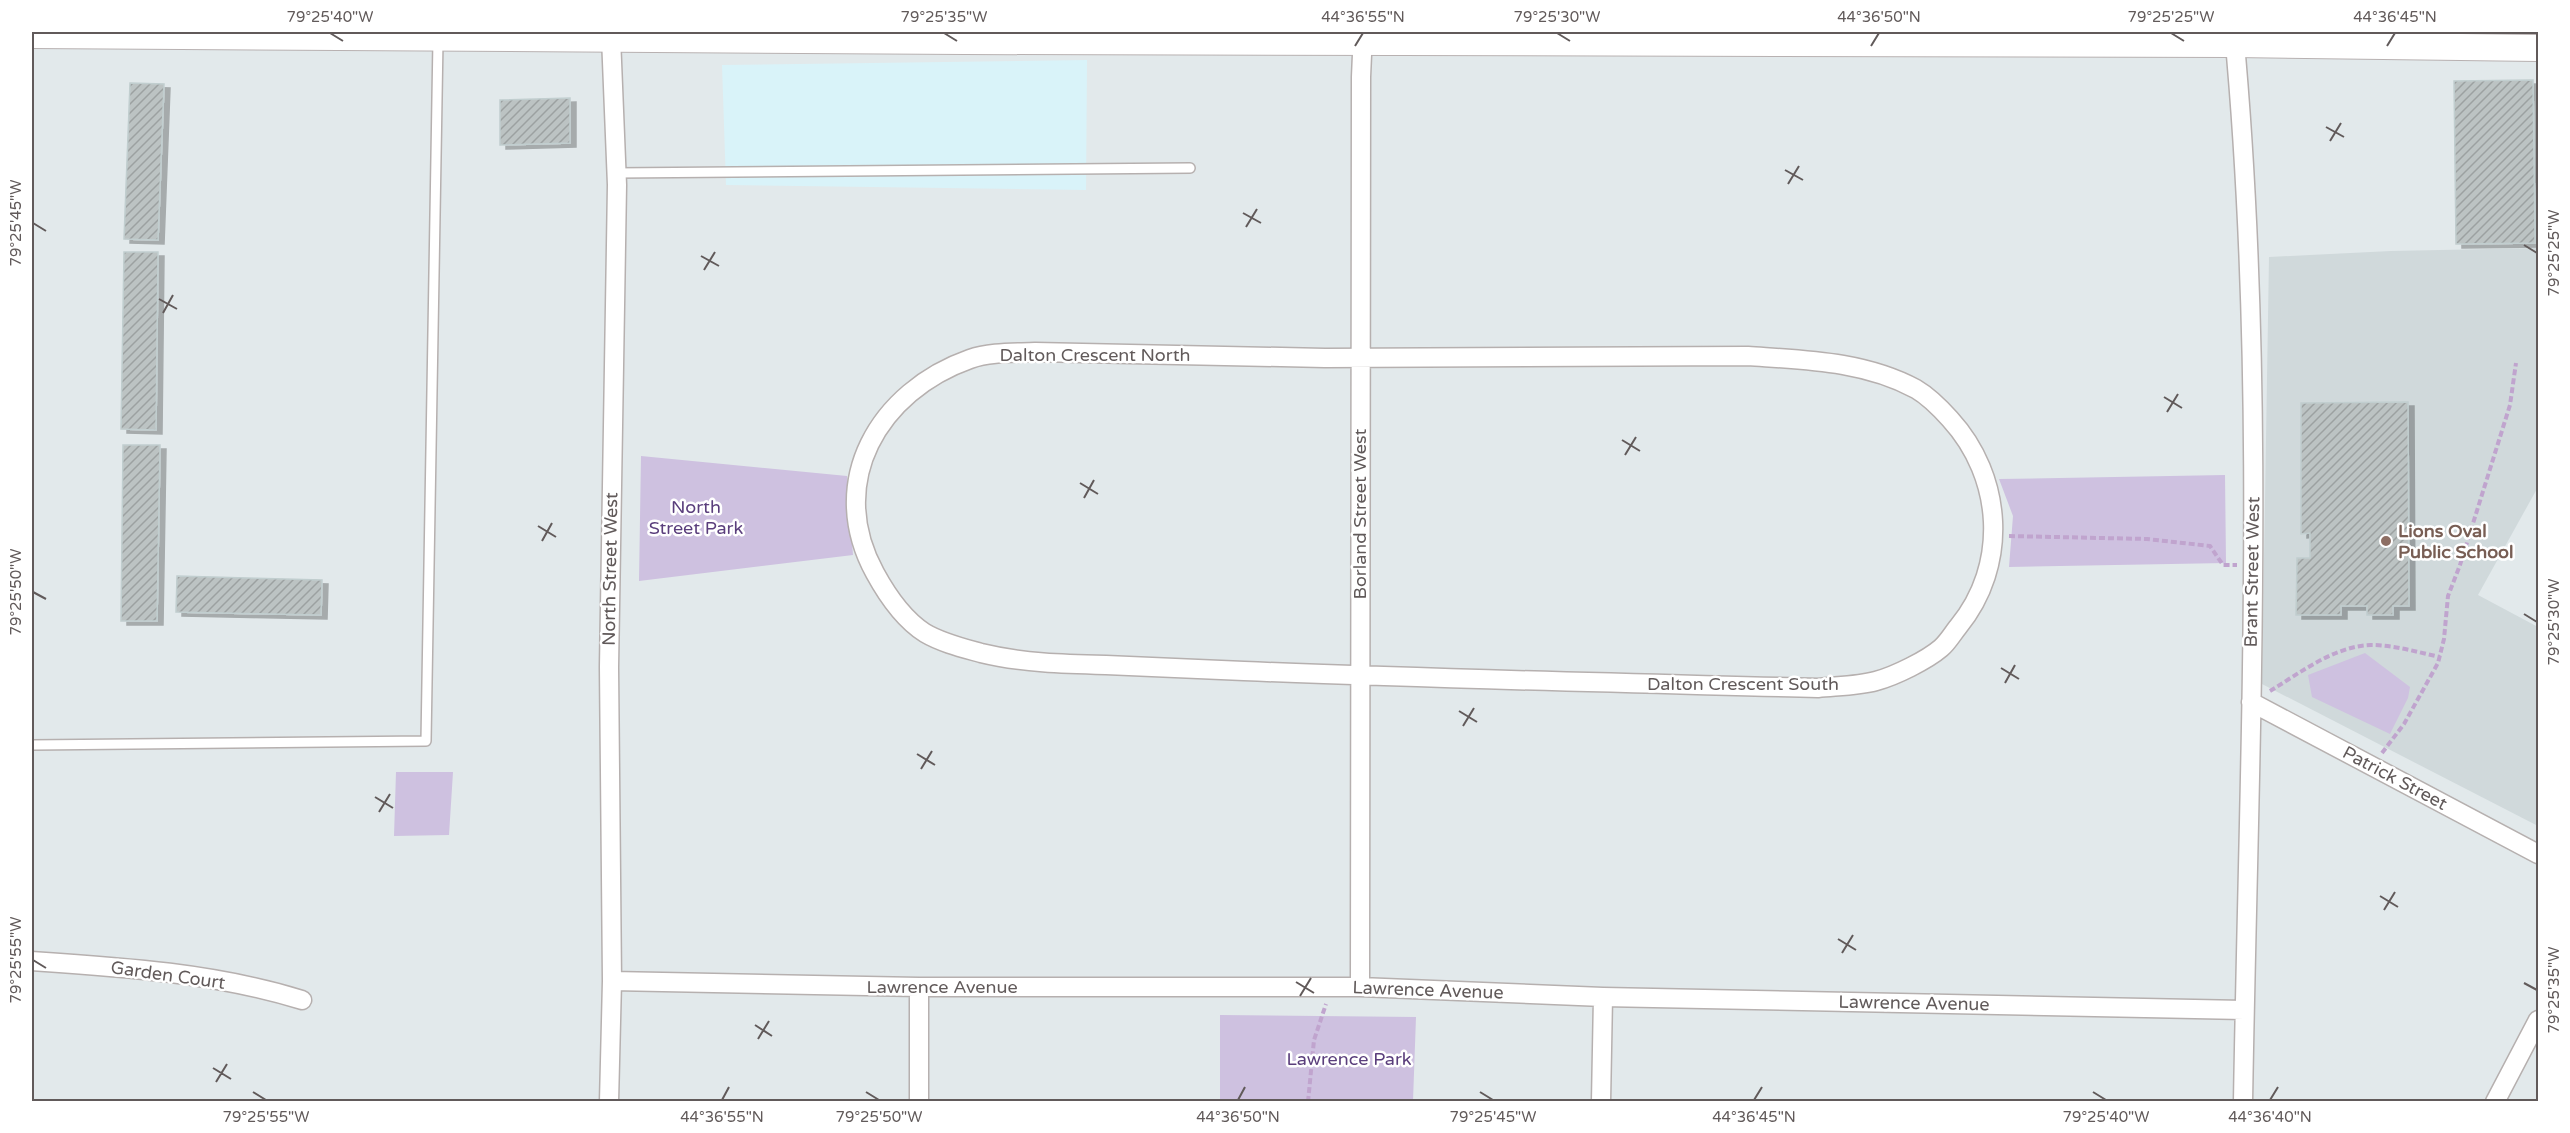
<svg xmlns="http://www.w3.org/2000/svg" width="2570" height="1133" font-family="'Varela Round',sans-serif">
	<style>
		.commercial { fill: #d9f3f9 }
		.education { fill: #d0d9db }
		.park { fill: #cec1e0 }
		.building { fill: url(#building-hatch); stroke: #c1cecf; stroke-width: 1.5; filter: url(#shadow) }
		.lines { fill: none; stroke-linecap: round; stroke-linejoin: round }
		.lane-casing { stroke: #b6b0af; stroke-width: 12 }
		.street-casing { stroke: #b6b0af; stroke-width: 21 }
		.secondary-casing { stroke: #b8b1b1; stroke-width: 28 }
		.path { stroke: #c0a4ce; stroke-width: 4; stroke-dasharray: 6 3; stroke-linecap: butt }
		.lane { stroke: #fff; stroke-width: 9 }
		.street { stroke: #fff; stroke-width: 18 }
		.secondary { stroke: #fff; stroke-width: 26 }
		.ticks { fill: none; stroke: #615a5a; stroke-width: 2 }
		.education-dot { fill: #8d6e63; stroke: #fff; stroke-width: 2 }
		.labels { text-anchor: middle; stroke-width: 5; stroke-linejoin: round; paint-order: stroke }
		.street-label { font-size: 18px; fill: #615a5a; stroke: #fff }
		.park-label { font-size: 18px; fill: #5a3e7c; stroke: #fff }
		.education-label { font-size: 18px; font-weight: bold; fill: #785e54; stroke: #fff; text-anchor: start }
		.neatline { fill: none; stroke: #615a5a; stroke-width: 2 }
		.ticks-label { font-size: 15px; text-anchor: middle; fill: #615a5a }
	</style>
	<defs>
		<pattern id="building-hatch" width="6" height="6" patternUnits="userSpaceOnUse" patternTransform="scale(1.5)"><rect width="6" height="6" fill="#bcc3c3"/><path d="M-1 1l2-2M0 6l6-6M5 7l2-2" fill="none" stroke="#9ca1a1"/></pattern>
		<filter id="shadow"><feDropShadow dx="6" dy="4" stdDeviation="0" flood-color="#0004"/></filter>
	</defs>
	<rect width="100%" height="100%" fill="#e2e9eb"/>
	<!-- commercial -->
	<path class="commercial" d="M1087,60L1086,190L726,185L722,65Z"/>
	<!-- education -->
	<path class="education" d="M2538,248V487L2478,595L2538,627V826L2262,684L2269,257L2391,251Z"/>
	<!-- park -->
	<path class="park" d="M641,456L847,476L853,555L639,581Z
		M2225,475L2226,563L2009,567L2013,516L1999,479Z
		M2365,653L2410,687L2408,698L2390,734L2312,697L2308,675Z
		M396,772H453L449,835L394,836Z
		M1220,1015L1416,1017L1413,1101H1220Z"/>
	<!-- building -->
	<path class="building" d="M2533,80L2535,243L2456,244L2454,81Z
		M130,83L164,84L158,240L124,239Z
		M570,98V143L500,145V100Z
		M124,252H158L156,430L121,429Z
		M2408,402L2409,606H2393V615H2367V606H2341V615H2296L2297,558H2310V533L2301,534V403Z
		M123,445H160L157,621H121Z
		M177,576L322,580L321,615L176,612Z"/>
	<g class="lines">
		<!-- lane casing -->
		<g class="lane-casing">
			<path id="lane" d="M616,173L1190,168
				M32,745L426,741L438,40"/>
		</g>
		<!-- street casing -->
		<g class="street-casing">
			<path id="street" d="M2234,33C2267,388 2249,746 2243,1102
				M1035,352L1325,358L1748,356C1805,360 1864,361 1916,389C1928,396 1941,409 1950,419C2003,477 2009,565 1958,627C1953,633 1948,642 1941,648C1927,660 1895,676 1876,681C1858,686 1837,686 1818,688C1626,683 1435,679 1244,671C1198,669 1152,667 1106,665C1064,664 1022,663 981,653C963,648 942,643 925,633C903,619 887,595 875,573C825,482 879,391 970,359C990,352 1014,353 1035,352Z
				M2251,702L2538,854
				M32,961C122,967 215,973 302,1000
				M612,981L919,987H1360L1603,997L2244,1010
				M1360,987L1361,77L1363,32
				M609,1102L612,981L609,667L617,185L611,37
				M919,1102V987
				M1601,1102L1603,997
				M2495,1102L2538,1020"/>
		</g>
		<!-- secondary casing -->
		<g class="secondary-casing">
			<path id="secondary" d="M32,35L964,41L2235,44L2538,48"/>
		</g>
		<!-- path -->
		<path class="path" d="M2009,536L2147,539L2210,546L2223,565H2237
			M2270,691C2300,673 2334,646 2371,645C2394,645 2417,652 2440,657
			M2382,753L2404,724L2438,663L2444,639L2448,596L2460,565L2510,405L2516,363
			M1308,1102L1314,1040L1326,1004"/>
		<!-- lane -->
		<use href="#lane" class="lane"/>
		<!-- street -->
		<use href="#street" class="street"/>
		<!-- secondary -->
		<use href="#secondary" class="secondary"/>
	</g>
	<!-- ticks -->
	<path class="ticks" d="M330,33L343,41M944,33L957,41M1557,33L1570,41M2171,33L2184,41M1355,46L1363,33M1871,46L1879,33M2387,46L2395,33M2326,127L2344,137M2330,141L2341,123M1785,170L1803,180M1788,184L1799,166M1243,213L1261,223M33,223L46,231M1246,227L1257,209M2524,245L2537,253M701,256L719,266M704,270L715,252M159,299L177,309M163,313L173,295M2164,397L2182,408M2167,412L2178,394M1622,440L1640,451M1625,455L1636,437M1080,483L1098,494M1084,498L1094,480M538,526L556,537M542,541L552,523M33,592L46,599M2524,614L2537,622M2001,668L2019,679M2005,683L2015,665M1459,711L1477,722M1463,726L1474,708M917,754L935,765M921,769L932,751M375,797L393,808M379,812L390,794M2380,896L2398,907M2384,910L2395,892M1838,939L1856,950M1842,953L1853,935M33,960L46,968M1296,982L1314,993M2524,983L2537,990M1300,996L1311,978M755,1025L772,1036M758,1039L769,1021M213,1068L231,1079M216,1082L227,1064M253,1092L266,1100M866,1092L879,1100M1480,1092L1493,1100M2093,1092L2106,1100M722,1100L729,1087M1238,1100L1245,1087M1754,1100L1762,1087M2270,1100L2278,1087"/>
	<!-- markers -->
	<circle class="education-dot" cx="2386" cy="541" r="6"/>
	<g class="labels">
		<!-- street labels -->
		<g class="street-label">
			<text x="1095" y="361">Dalton Crescent North</text>
			<text transform="translate(1360 514) rotate(-90)" y="6">Borland Street West</text>
			<text transform="translate(610 569) rotate(-89)" y="6">North Street West</text>
			<text transform="translate(2252 572) rotate(-89)" y="6">Brant Street West</text>
			<text x="1743" y="690">Dalton Crescent South</text>
			<text transform="translate(2395 778) rotate(28)" y="6">Patrick Street</text>
			<text transform="translate(168 975) rotate(8)" y="6">Garden Court</text>
			<text x="942" y="993">Lawrence Avenue</text>
			<text transform="translate(1428 990) rotate(2)" y="6">Lawrence Avenue</text>
			<text transform="translate(1914 1003) rotate(1)" y="6">Lawrence Avenue</text>
		</g>
		<!-- park labels -->
		<g class="park-label">
			<text x="696" y="513">North<tspan x="696" dy="21">Street Park</tspan></text>
			<text x="1349" y="1065">Lawrence Park</text>
		</g>
		<!-- education labels -->
		<g class="education-label">
			<text x="2398" y="537">Lions Oval<tspan x="2398" dy="21">Public School</tspan></text>
		</g>
	</g>
	<!-- border -->
	<rect width="2570" height="1133" fill="none" stroke="#ffffff" stroke-width="66"/>
	<rect x="33" y="33" width="2504" height="1067" class="neatline"/>
	<g class="ticks-label">
		<text x="330" y="22">79°25'40"W</text>
		<text x="944" y="22">79°25'35"W</text>
		<text x="1363" y="22">44°36'55"N</text>
		<text x="1557" y="22">79°25'30"W</text>
		<text x="1879" y="22">44°36'50"N</text>
		<text x="2171" y="22">79°25'25"W</text>
		<text x="2395" y="22">44°36'45"N</text>
		<text transform="translate(16 223) rotate(-90)" y="5">79°25'45"W</text>
		<text transform="translate(2554 253) rotate(-90)" y="5">79°25'25"W</text>
		<text transform="translate(16 592) rotate(-90)" y="5">79°25'50"W</text>
		<text transform="translate(2554 622) rotate(-90)" y="5">79°25'30"W</text>
		<text transform="translate(16 960) rotate(-90)" y="5">79°25'55"W</text>
		<text transform="translate(2554 990) rotate(-90)" y="5">79°25'35"W</text>
		<text x="266" y="1122">79°25'55"W</text>
		<text x="722" y="1122">44°36'55"N</text>
		<text x="879" y="1122">79°25'50"W</text>
		<text x="1238" y="1122">44°36'50"N</text>
		<text x="1493" y="1122">79°25'45"W</text>
		<text x="1754" y="1122">44°36'45"N</text>
		<text x="2106" y="1122">79°25'40"W</text>
		<text x="2270" y="1122">44°36'40"N</text>
	</g>
</svg>
